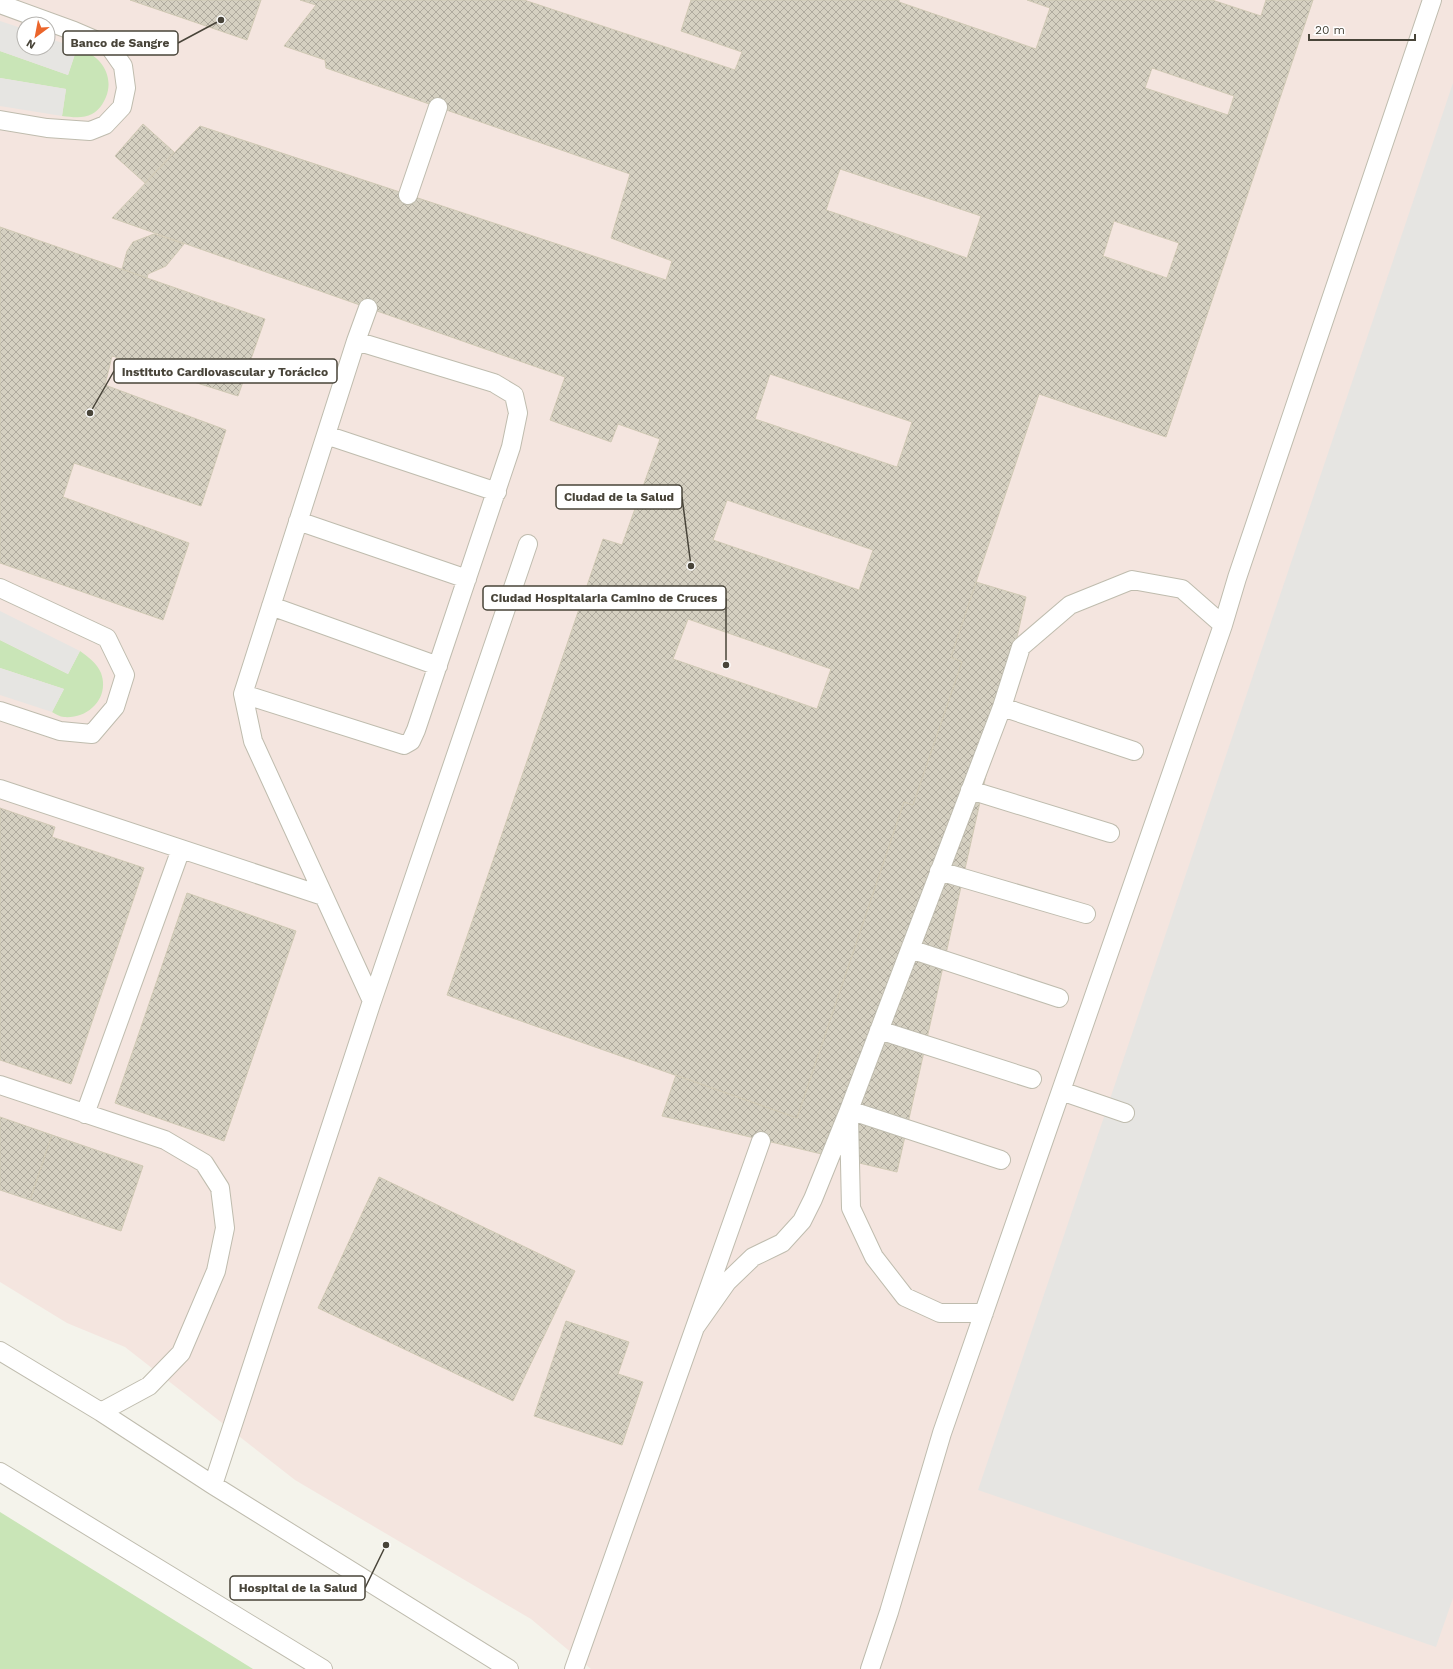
<svg xmlns="http://www.w3.org/2000/svg" width="1453" height="1669" font-family="'Work Sans',sans-serif">
	<style>
		.medical { fill: #f4e5df; fill-rule: evenodd }
		.green { fill: #c9e5b7 }
		.parking { fill: #e6e5e2 }
		.building { fill: url(#building-cross-hatch); stroke: #d0c9b4; fill-rule: evenodd }
		.lines { fill: none; stroke-linecap: round; stroke-linejoin: round }
		.service-casing { stroke: #bfbcae; stroke-width: 20 }
		.service { stroke: #fff; stroke-width: 18 }
		.leader { fill: none; stroke: #484439; stroke-width: 1.5 }
		.callout-dot { fill: #484439; stroke: #fff; stroke-width: 1.5 }
		.callout { fill: #fff; stroke: #484439; stroke-width: 1.5 }
		.callout-label { font-size: 12px; text-anchor: middle; font-weight: bold; fill: #484439 }
	</style>
	<defs>
		<pattern id="building-cross-hatch" width="8" height="8" patternUnits="userSpaceOnUse"><rect width="8" height="8" fill="#d5d0c1"/><path d="M0 0l8 8M0 8l8-8" fill="none" stroke="#afaa9e"/></pattern>
	</defs>
	<rect width="100%" height="100%" fill="#f4f3eb"/>
	<!-- medical -->
	<path class="medical" d="M0,0H1453V1669H591L531,1619L295,1480L125,1347L67,1323L0,1282ZM24,24H48V48H24Z"/>
	<!-- green -->
	<path class="green" d="M77,48C99,54 115,74 106,97C103,104 99,110 92,114C83,119 72,117 62,116L66,89L0,78V51L68,75Z
		M0,640L68,674L80,651C88,657 97,663 101,673C110,698 88,719 64,717C60,717 56,714 52,712L64,689L0,668Z
		M0,1512L253,1669H0Z"/>
	<!-- parking -->
	<path class="parking" d="M0,21L24,29V48H48V38L77,48L68,75L0,51Z
		M0,78L66,89L62,116L0,106Z
		M1453,83V1598L1436,1647L978,1490Z
		M0,611L80,651L68,674L0,640Z
		M0,668L64,689L52,712L0,695Z"/>
	<!-- building -->
	<path class="building" d="M130,0H261L247,40Z
		M300,0H524L735,70L742,52L681,31L691,0H899V2L1036,49L1050,8L1027,0H1212L1261,16L1266,0H1313L1166,437L1039,394L951,657L962,662L913,805L904,802L797,1118L447,995L603,539L622,545L660,439L618,424L611,442L550,420L565,377L112,218L200,126L666,280L672,261L611,238L630,174L326,68L325,60L284,46L316,5ZM1152,68L1234,96L1228,115L1145,88ZM840,169L981,216L967,258L826,210ZM1114,221L1179,243L1167,278L1103,256ZM770,374L912,422L897,467L755,419ZM727,500L873,550L859,590L713,540ZM688,619L831,669L817,709L673,659Z
		M143,124L174,152L145,183L115,156Z
		M0,227L265,319L238,396L112,356L105,385L226,430L201,506L74,463L63,497L189,543L163,620L0,563Z
		M154,234L184,244L166,266L148,274L147,278L122,269L127,251L133,242Z
		M976,582L1026,597L897,1172L662,1116L676,1075L797,1118L904,802L913,805L962,662L951,657Z
		M0,808L55,827L52,837L144,868L71,1084L0,1060Z
		M187,893L296,931L224,1141L115,1103Z
		M0,1117L52,1135L30,1200L0,1190Z
		M52,1135L143,1166L121,1231L30,1200Z
		M379,1177L575,1271L513,1401L318,1308Z
		M566,1321L629,1342L618,1374L643,1382L622,1445L534,1416Z"/>
	<g class="lines">
		<!-- service casing -->
		<g class="service-casing">
			<path id="service" d="M0,4L74,31L109,46L123,66L126,88L122,107L105,125L90,131L47,128L0,120
				M408,195L438,107
				M326,435L497,492
				M298,521L467,579
				M0,588L107,638L125,675L115,707L92,734L60,731L0,711
				M271,606L438,666
				M243,694L404,745L411,741L416,730L511,447L518,413L514,395L494,383L356,341
				M1002,707L1134,751
				M0,789L323,896
				M970,790L1110,833
				M939,871L1086,914
				M910,949L1059,998
				M372,1001L528,544
				M879,1030L1032,1079
				M0,1085L165,1140L204,1163L220,1188L225,1228L216,1271L181,1353L149,1386L101,1412
				M1061,1091L1125,1113
				M849,1110L1001,1160
				M85,1114L181,849
				M849,1117L851,1208L874,1257L905,1297L940,1313H984
				M696,1326L727,1282L753,1257L782,1243L802,1221L813,1199L849,1110L1002,707L1021,647L1070,605L1132,580L1182,589L1223,625
				M0,1351L101,1412L213,1485L509,1669
				M0,1472L323,1669
				M213,1485L372,1001L253,741L243,694L356,341L368,308
				M574,1669L761,1141
				M870,1669L889,1612L942,1433L1223,625L1237,578L1432,0"/>
		</g>
		<!-- service -->
		<use href="#service" class="service"/>
	</g>
	<!-- callouts -->
	<path class="leader" d="M221 20L178 43M90 413L114 371M691 566L682 497M726 665L726 598M386 1545L365 1588"/>
	<g class="callout-dot">
		<circle cx="221" cy="20" r="4"/>
		<circle cx="90" cy="413" r="4"/>
		<circle cx="691" cy="566" r="4"/>
		<circle cx="726" cy="665" r="4"/>
		<circle cx="386" cy="1545" r="4"/>
	</g>
	<g class="callout">
		<rect x="63" y="31" width="115" height="24" rx="4"/>
		<rect x="114" y="359" width="223" height="24" rx="4"/>
		<rect x="556" y="485" width="126" height="24" rx="4"/>
		<rect x="483" y="586" width="243" height="24" rx="4"/>
		<rect x="230" y="1576" width="135" height="24" rx="4"/>
	</g>
	<g class="callout-label">
		<text x="120" y="47">Banco de Sangre</text>
		<text x="225" y="376">Instituto Cardiovascular y Torácico</text>
		<text x="619" y="501">Ciudad de la Salud</text>
		<text x="604" y="602">Ciudad Hospitalaria Camino de Cruces</text>
		<text x="298" y="1592">Hospital de la Salud</text>
	</g>
	<!-- north arrow -->
	<g transform="translate(36 36) rotate(212)"><circle r="19" fill="#ffffff" stroke="#b6b4b0"/>
	<path d="M0-3L7 15L0 10L-7 15Z" fill="#eb652b"/>
	<text y="-6" font-size="11" font-weight="bold" text-anchor="middle" fill="#484439">N</text>
	</g>
	<!-- scale -->
	<path d="M1309 34v6h106v-6" fill="none" stroke="#484439" stroke-width="2"/>
	<text x="1315" y="34" font-size="12" fill="#484439" stroke="#ffffff" stroke-width="3" paint-order="stroke">20 m</text>
</svg>
